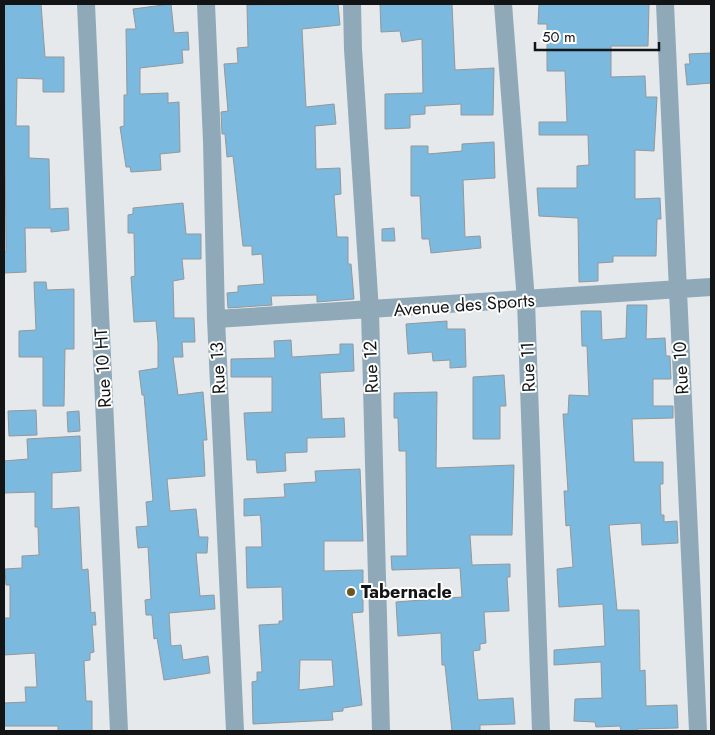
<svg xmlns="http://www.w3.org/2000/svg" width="715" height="735" font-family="Jost,sans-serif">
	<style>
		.building { fill: #7cb9de; stroke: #94989a; fill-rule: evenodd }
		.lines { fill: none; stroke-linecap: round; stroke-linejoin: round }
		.minor { stroke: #8fa9b9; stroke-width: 18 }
		.poi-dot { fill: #6b5625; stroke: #fff; stroke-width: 2 }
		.labels { text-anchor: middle; stroke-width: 4; stroke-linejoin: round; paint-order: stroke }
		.street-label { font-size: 18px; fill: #131415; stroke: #fff }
		.poi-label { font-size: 18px; font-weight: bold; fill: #131415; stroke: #fff; text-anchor: start }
	</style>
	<rect width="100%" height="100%" fill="#e5e9ec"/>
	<!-- building -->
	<path class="building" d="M4,4H41L45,57H64V92H43V79L17,78L16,126H29V158L49,159L50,209L68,208L69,230L51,232V228H25L26,272L4,273V252H6Z
		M171,4L174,33L188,32L189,50H182L183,63L140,68V94L168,93V103L179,102L180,152L160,154L161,170L131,172L130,167H126L120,127L124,126V95H127L126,29H136L133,9Z
		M338,4L340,25L302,29L306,107L334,104L336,124L315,126L316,169L340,168L341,194L334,195L337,237H348V264H351L354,299L317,302V295L271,296L272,305L228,308L227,293L238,292V286L264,284L262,254L252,255V246H243L233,156L227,157L225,134H222L221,112L228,111L224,64L238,63L237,48L248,47L247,5Z
		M380,4H452L455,70L494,68L493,115H461V104L425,106V114L410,115V128L385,129V94L423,93L422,39L402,42L400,31L381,32Z
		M539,4H649L648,46H611V77L645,76L646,97H657L654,151L635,150V199L660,198L661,219H657L656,256H613V262L598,263V281L579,282L578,218L539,216L537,188H577V166L589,165L588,135H539V122H567L565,71H547V24H538Z
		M711,53V83L687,85L685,64H690L689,54Z
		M494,142L495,178L463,180L465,237L480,236L481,248L431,253L429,239H422L420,196H411V146H428V154L462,151V144Z
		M183,203L186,234H201V259H182L184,279L173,281L174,318H194L195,342H182L183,357H173L178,395L203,392L207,440H203L205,476L167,479L170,511L196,509L199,537H208L207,553H196L200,596L214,595L215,609L169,613L171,646L181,645L183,660L208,656L210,673L164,680L157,638L154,639L152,615H146L145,600L151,599L148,547L138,548L136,527L148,526L146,502L153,501L144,395H142L139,371L158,368V343L156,321L134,322L131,277L135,276L134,233H128V215L133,214V208Z
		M394,228L395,241H382V229Z
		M34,282H46L47,290L74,289V349H65L64,406H43V357H19V331L36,330Z
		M627,305H647L646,339L665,338L666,356H670L671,379H653V406H673V418L632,419L634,462H663V484H660L661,515H664V522L677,521L678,543L642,545L641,523L609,525L617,610H639L640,671L645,670L646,706L677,705L678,728L637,729V731H621L620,726L596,727L595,722L574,721L575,699L602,698L601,662L554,665V650L605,646L603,604L559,607L557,569L573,567L570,525L566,526L564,491H568L563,414H568L569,395L589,396L587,346H582L581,311H601L602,340L626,338Z
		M447,321V329H465L466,367L450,368V360L433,361L432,352L408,354L406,324Z
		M291,340L292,357L340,354V344H353L354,371L320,373L322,419L344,418L345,437L307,438V452L285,453L286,471L257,473L256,460H247L244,413L272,412V377H231V359L275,358L274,341Z
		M504,375L506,406H500V439H473V377Z
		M437,392L436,468L514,465L512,535H470L472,565L510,564V577H507L509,611L484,612L486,643L480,644V650L473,651L478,700L513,698L515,724L480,725V731H452L445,665H442L441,633L398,636L396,602L462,597L460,568L392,570L391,556H407L406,451H399L398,418H394V393Z
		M36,410L37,435L9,436L8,411Z
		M79,411L80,431L68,432L67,412Z
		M80,436L81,471L52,473V509L79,507L82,570L88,569L91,613L95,612L96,625H92L94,652L90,653V660L84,661L86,701H92V731H58V726H4V703L26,702L25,687H37L35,653L4,655V618H10V585H6L5,569L22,568V556L39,555L38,527H35V492L4,493V461L28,459L27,439Z
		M360,469L363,541H324V571L363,570V612L352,613L362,705L343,708V711L332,712L333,720L253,724L252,682L257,681V672H262L259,625L279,624V621H283L282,587L247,588L246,547H262L261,522L260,515L244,516V499L285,497L284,484L316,482L315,471ZM300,660H332L334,686L299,690Z"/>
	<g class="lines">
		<!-- minor -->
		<path class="minor" d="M86,4L119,731
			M206,4L212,141L216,319L235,731
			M352,4L353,49L370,311L381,731
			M503,4L526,301L541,731
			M665,4L698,731
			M216,319L711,287"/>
	</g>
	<!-- markers -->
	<circle class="poi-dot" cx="351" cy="592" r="5"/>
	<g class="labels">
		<!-- street labels -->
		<g class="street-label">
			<text transform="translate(464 305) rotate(-4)" y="6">Avenue des Sports</text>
			<text transform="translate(371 367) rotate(-92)" y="6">Rue 12</text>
			<text transform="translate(528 367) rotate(-92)" y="6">Rue 11</text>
			<text transform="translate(103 368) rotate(-93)" y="6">Rue 10 HT</text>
			<text transform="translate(218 368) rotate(-93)" y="6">Rue 13</text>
			<text transform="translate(681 368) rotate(-93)" y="6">Rue 10</text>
		</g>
		<!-- poi labels -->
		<g class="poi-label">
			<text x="361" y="598">Tabernacle</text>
		</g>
	</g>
	<!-- border -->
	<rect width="715" height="735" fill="none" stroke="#131415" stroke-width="10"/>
	<!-- scale -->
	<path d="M535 42v8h124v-8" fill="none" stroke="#131415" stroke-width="2.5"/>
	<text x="542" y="42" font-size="15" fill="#131415" stroke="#ffffff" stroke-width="4" paint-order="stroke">50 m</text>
</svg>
